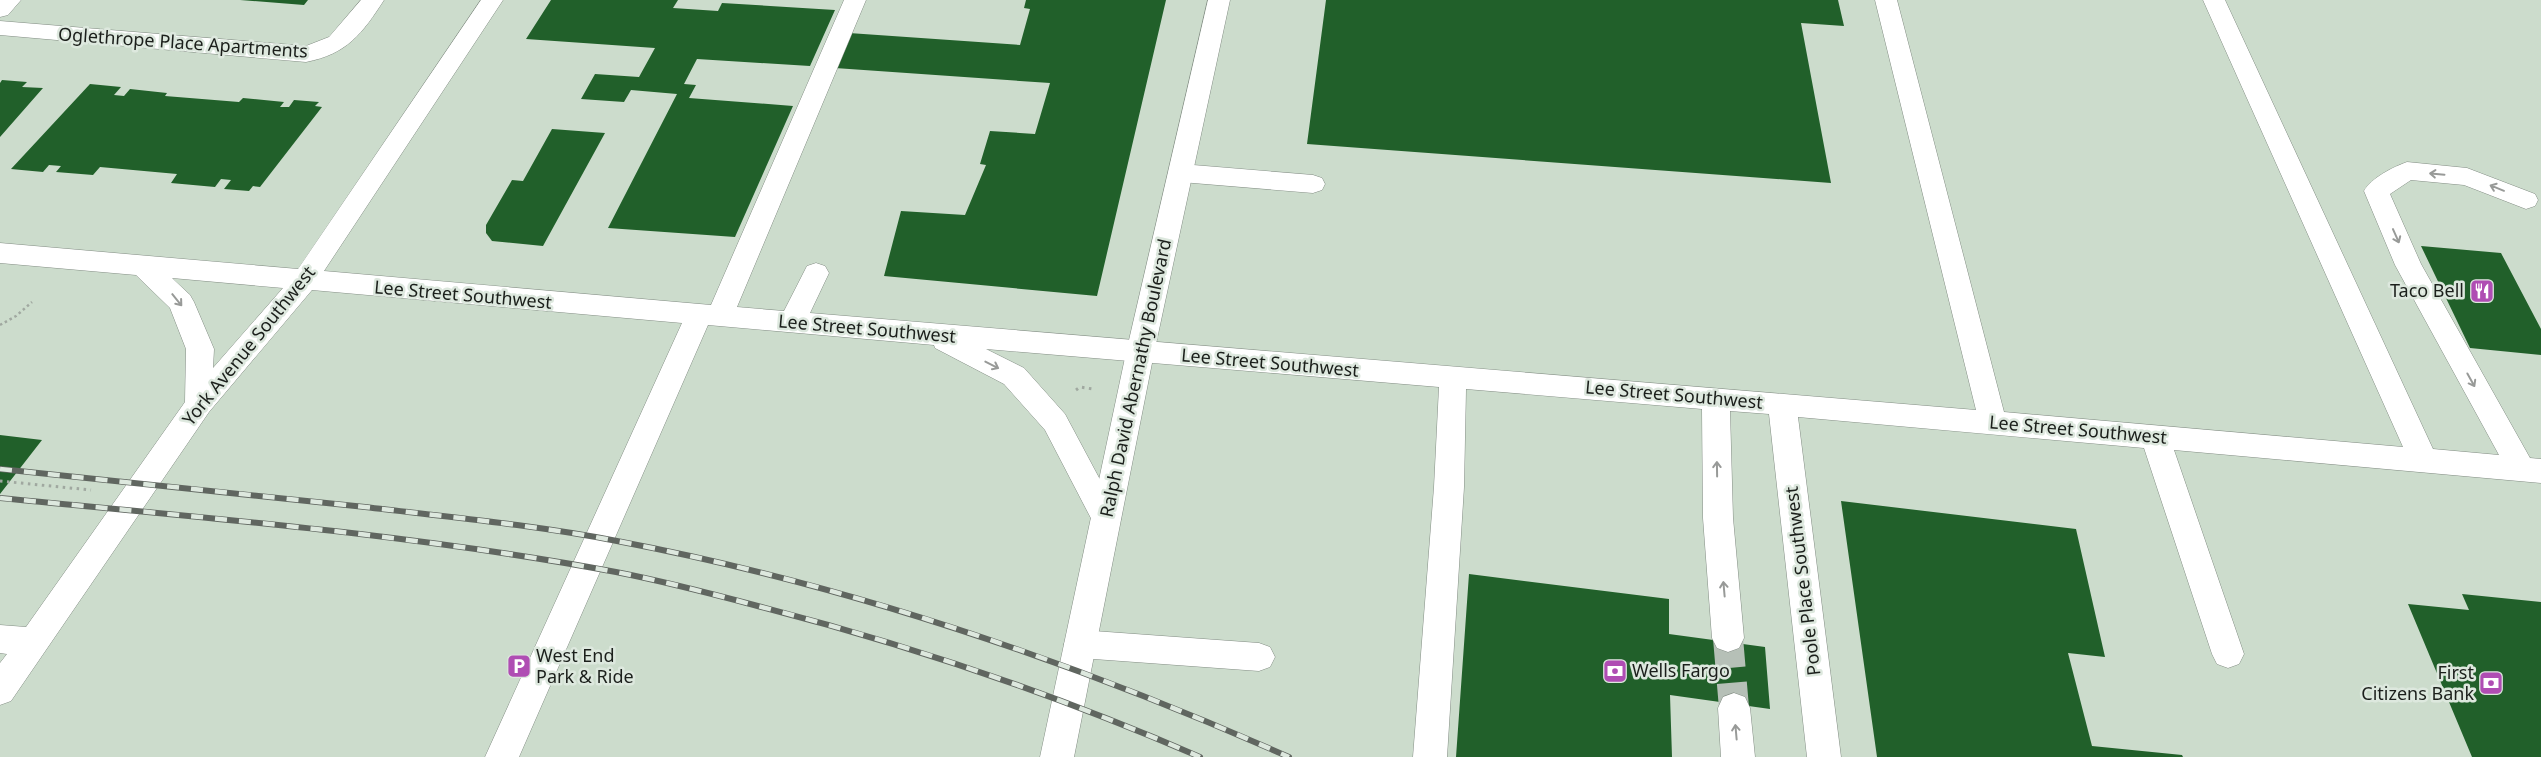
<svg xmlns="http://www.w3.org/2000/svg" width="2541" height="757" font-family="'Noto Sans',sans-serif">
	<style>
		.built { fill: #ccdccc }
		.building { fill: #21602a }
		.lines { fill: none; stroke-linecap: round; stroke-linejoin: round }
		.minor-tunnel { stroke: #b6c0b7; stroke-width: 30; stroke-dasharray: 30 15; stroke-linecap: butt }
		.minor-casing { stroke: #838d84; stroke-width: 1 }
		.major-casing { stroke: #838d84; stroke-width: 1 }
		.path-far1 { stroke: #a0a8a0; stroke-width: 2.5; stroke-dasharray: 2.5 3; stroke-linecap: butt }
		.path { stroke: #a0a8a0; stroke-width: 3; stroke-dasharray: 2.5 4.5; stroke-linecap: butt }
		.minor { fill: #fff; fill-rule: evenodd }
		.major { fill: #fff; fill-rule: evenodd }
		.rail-casing { stroke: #606660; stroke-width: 6 }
		.rail { stroke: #dde8de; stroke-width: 4.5; stroke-dasharray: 12; stroke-linecap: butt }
		.oneway { stroke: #989a98 }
		.labels { text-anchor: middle; stroke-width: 5; stroke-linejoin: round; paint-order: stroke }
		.street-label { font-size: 18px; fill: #1b1f1b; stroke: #dde8de }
		.poi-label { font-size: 18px; fill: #1b1f1b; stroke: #dde8de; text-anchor: end }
	</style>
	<rect width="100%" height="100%" fill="#dde8de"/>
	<!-- built -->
	<path class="built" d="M0,0H2541V757H0Z"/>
	<!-- building -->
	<path class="building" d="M240,0H308L304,5Z
		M551,0H678L673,8L718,11L722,3L835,10L810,66L697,59L684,84L696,85L689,98L793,106L735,237L608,228L677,94L631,90L624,102L581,99L595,74L639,77L655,48L526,39Z
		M1026,0H1166L1097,296L884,276L901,211L965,215L986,165L980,164L990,131L1035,134L1050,83L835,68L849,33L1020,45L1030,9L1024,8Z
		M1326,0H1838L1844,26L1801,23L1831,183L1307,144Z
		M2,80L27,82L22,87L43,88L0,137V83Z
		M90,84L121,87L114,95L124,96L130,89L167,93L165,96L239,102L243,98L284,102L280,107H289L294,100L319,102L315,106L322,107L260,187L253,186L249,191L224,189L231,180L221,179L215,187L171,183L177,174L100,167L93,175L56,172L61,166L49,165L43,172L11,169Z
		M552,129L605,133L543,246L492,241L486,233V225L512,180L523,181Z
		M2421,246L2501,253L2541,329V355L2470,348Z
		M0,435L42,440L0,494Z
		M1841,501L2076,529L2105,657L2068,653L2092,746L2182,755L2183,757H1877Z
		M1469,574L1669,599V634L1765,647L1770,709L1670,695L1672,757H1456Z
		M2462,594L2541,602V757H2472L2408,604L2469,610Z"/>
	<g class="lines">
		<!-- minor-tunnel -->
		<path class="minor-tunnel" d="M1728,638L1734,708"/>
		<!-- minor casing -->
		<g class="minor-casing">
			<path id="minor" d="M0,0H21L8,15L0,17Z
				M361,0H384C362,34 347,54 306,62L0,35V21L306,46L329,37Z
				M481,0H503L324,271L711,305L844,0H866L737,307L784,311L807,266L816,263L825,266L829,273L810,313L1976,410L1875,0H1897L2004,412L2403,447L2203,0H2225L2433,449L2499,455L2395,265L2364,191C2371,178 2393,167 2407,162L2467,168L2535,194L2538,200L2535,206L2526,209L2464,185L2411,180L2390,194L2421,264L2530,458L2541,459V483L2174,450L2244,654L2239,664L2228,668L2217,664L2212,654L2144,448L1798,417L1841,757H1807L1769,414L1730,411L1733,518L1744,638L1739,648L1728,652L1717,648L1712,638L1703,518L1702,409L1466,389L1464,487L1447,757H1413L1434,487L1439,387L986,349L1024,368L1065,414L1121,519L1116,528L1106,532L1096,528L1045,430L1004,384L935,348L934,345L708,325L519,757H485L682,323L312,290L209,412L11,701L0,705V663L7,654L0,653V625L26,627L185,402L186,349L170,308L136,275L0,263V243L298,269ZM172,278L283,288L213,368L214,349L194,302L190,295Z
				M1181,164L1313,175L1322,178L1325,184L1322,190L1313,193L1181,182L1172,179L1169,173L1172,167Z
				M1080,630L1259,643L1270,647L1275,657L1270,667L1259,671L1080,658L1069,654L1064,644L1069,634Z
				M1734,693L1745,697L1750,708L1755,757H1721L1718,708L1723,697Z"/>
		</g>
		<!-- major casing -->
		<g class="major-casing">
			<path id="major" d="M1208,0H1230L1154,353L1074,757H1040L1126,353Z"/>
		</g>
		<!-- path-far1 -->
		<path class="path-far1" d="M0,325L16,316L32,302"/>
		<!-- path -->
		<path class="path" d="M1076,390L1080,387L1093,389
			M0,481L91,490"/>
		<!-- minor -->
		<use href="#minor" class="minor"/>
		<!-- major -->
		<use href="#major" class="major"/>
		<!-- rail casing -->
		<g class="rail-casing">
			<path id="rail" d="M0,469C122,482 244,494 365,507C449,517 534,525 617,541C850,585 1072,661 1289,757
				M0,498C206,518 412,534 616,572C662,581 709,593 754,605C907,644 1055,694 1200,757"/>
		</g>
		<!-- rail -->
		<use href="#rail" class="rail"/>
	</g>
	<!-- one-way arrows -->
	<defs><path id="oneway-shaft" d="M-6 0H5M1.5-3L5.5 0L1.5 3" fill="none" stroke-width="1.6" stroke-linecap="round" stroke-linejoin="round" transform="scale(1.25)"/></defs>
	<g class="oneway">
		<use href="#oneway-shaft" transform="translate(2437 174) rotate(-175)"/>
		<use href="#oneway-shaft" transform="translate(2497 188) rotate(-158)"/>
		<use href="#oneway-shaft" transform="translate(2396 236) rotate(66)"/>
		<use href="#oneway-shaft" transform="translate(177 300) rotate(51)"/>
		<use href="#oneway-shaft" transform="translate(992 365) rotate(27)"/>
		<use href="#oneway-shaft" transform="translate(2471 380) rotate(61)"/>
		<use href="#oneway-shaft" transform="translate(1717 469) rotate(-91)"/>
		<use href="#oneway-shaft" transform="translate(1724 589) rotate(-95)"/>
		<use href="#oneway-shaft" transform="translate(1736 732) rotate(-95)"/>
	</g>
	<!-- icons -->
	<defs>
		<g id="restaurant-square" transform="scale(1.25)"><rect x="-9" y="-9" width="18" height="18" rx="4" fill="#af4db3" stroke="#dde8de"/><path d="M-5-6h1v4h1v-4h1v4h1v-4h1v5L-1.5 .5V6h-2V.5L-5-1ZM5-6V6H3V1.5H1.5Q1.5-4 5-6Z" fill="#fff"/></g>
		<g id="parking-square" transform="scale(1.25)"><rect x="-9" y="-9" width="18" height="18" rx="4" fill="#af4db3" stroke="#dde8de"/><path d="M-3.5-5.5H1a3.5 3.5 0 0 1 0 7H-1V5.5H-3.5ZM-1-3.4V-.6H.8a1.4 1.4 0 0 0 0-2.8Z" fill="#fff"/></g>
		<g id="bank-square" transform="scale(1.25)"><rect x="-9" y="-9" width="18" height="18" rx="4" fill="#af4db3" stroke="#dde8de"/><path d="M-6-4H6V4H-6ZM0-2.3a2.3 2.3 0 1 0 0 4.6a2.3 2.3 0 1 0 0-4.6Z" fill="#fff"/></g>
	</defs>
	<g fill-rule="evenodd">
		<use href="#restaurant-square" x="2482" y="291"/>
		<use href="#parking-square" x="519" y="666"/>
		<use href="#bank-square" x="1615" y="671"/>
		<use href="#bank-square" x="2491" y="683"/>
	</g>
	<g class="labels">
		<!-- street labels -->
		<g class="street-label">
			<text transform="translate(183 43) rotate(4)" y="6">Oglethrope Place Apartments</text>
			<text transform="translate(463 295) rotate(5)" y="6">Lee Street Southwest</text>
			<text transform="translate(867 329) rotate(5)" y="6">Lee Street Southwest</text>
			<text transform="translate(249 346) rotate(-51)" y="6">York Avenue Southwest</text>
			<text transform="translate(1270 363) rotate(5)" y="6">Lee Street Southwest</text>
			<text transform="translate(1136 378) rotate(-78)" y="6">Ralph David Abernathy Boulevard</text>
			<text transform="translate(1674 395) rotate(5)" y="6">Lee Street Southwest</text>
			<text transform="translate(2078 430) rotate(5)" y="6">Lee Street Southwest</text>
			<text transform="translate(1803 581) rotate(-97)" y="6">Poole Place Southwest</text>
		</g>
		<!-- poi labels -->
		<g class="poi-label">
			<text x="2464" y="297">Taco Bell</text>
			<text x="536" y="662" text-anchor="start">West End<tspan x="536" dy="21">Park &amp; Ride</tspan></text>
			<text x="1632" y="677" text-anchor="start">Wells Fargo</text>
			<text x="2474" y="679">First<tspan x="2474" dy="21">Citizens Bank</tspan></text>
		</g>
	</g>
</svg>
